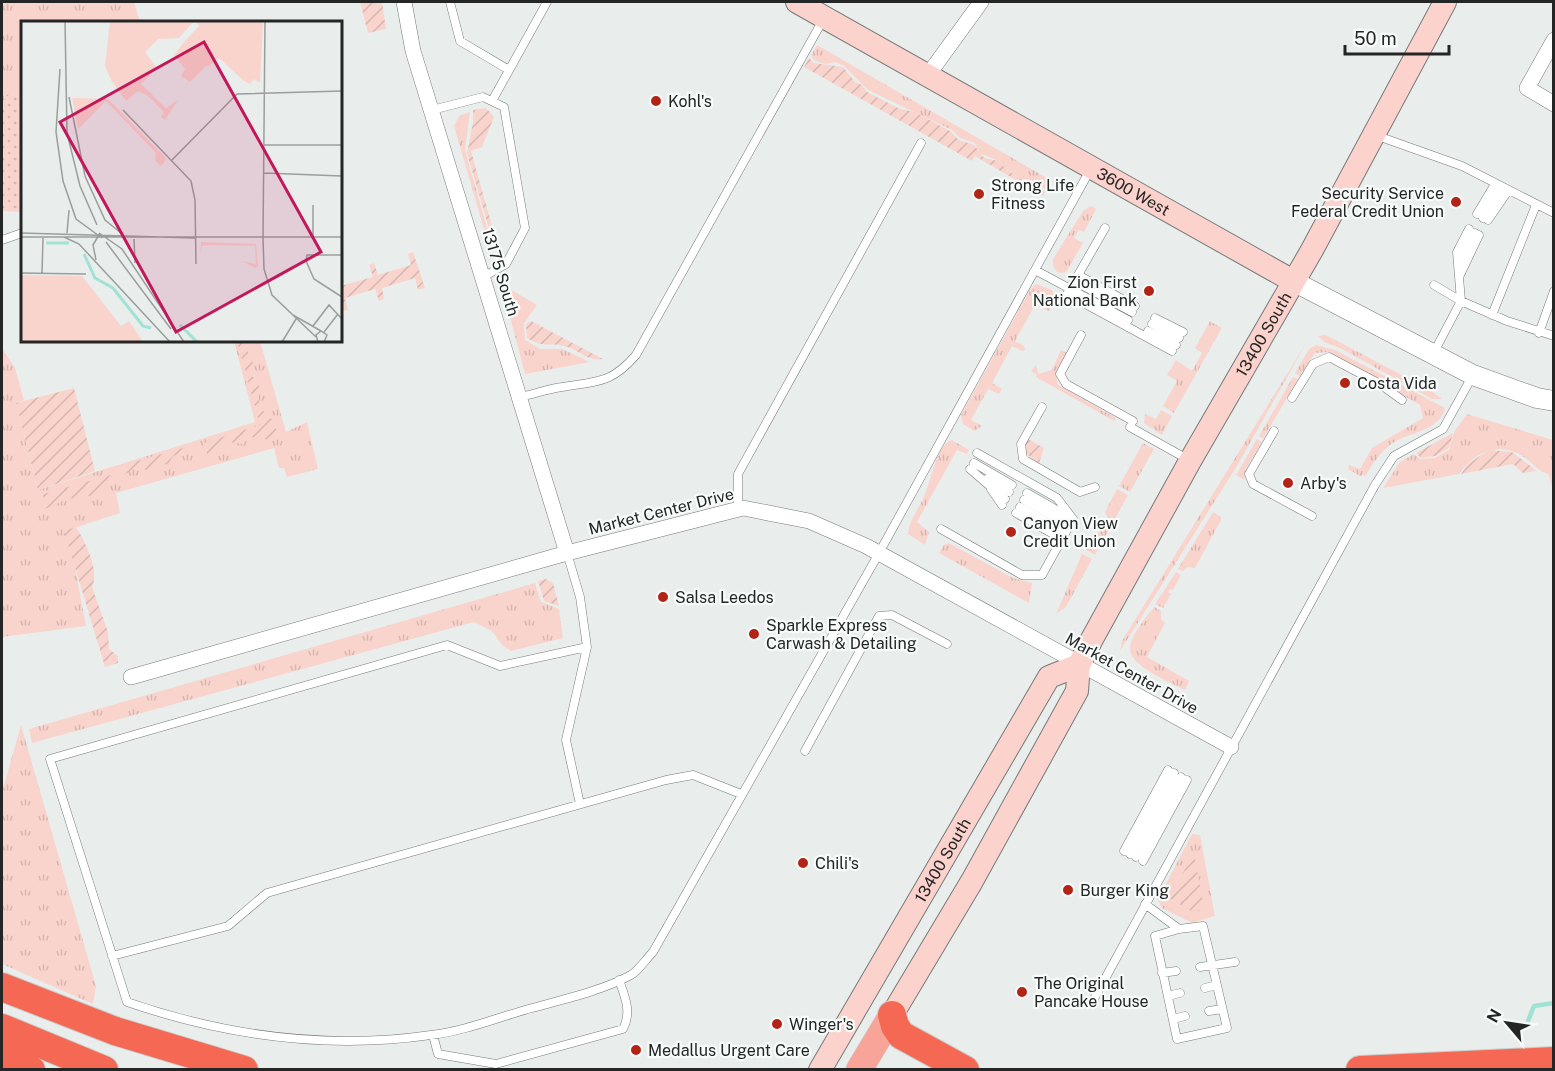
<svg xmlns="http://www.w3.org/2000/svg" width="1555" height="1071" font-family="'Public Sans',sans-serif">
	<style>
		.grass { fill: url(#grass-tufts) }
		.park { fill: url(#park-dots) }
		.garden { fill: url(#garden-furrows) }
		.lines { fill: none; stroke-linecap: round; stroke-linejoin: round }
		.stream { stroke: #a0e2d3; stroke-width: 4.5 }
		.service-casing { stroke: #767a79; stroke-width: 9 }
		.minor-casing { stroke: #767a79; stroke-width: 16 }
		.tertiary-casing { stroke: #767a79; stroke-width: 21 }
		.secondary-casing { stroke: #767a79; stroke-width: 24 }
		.primary-casing { stroke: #cacbcb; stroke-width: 27 }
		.motorway-casing { stroke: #cacbcb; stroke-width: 30 }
		.service { stroke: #fff; stroke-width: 8 }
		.minor { stroke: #fff; stroke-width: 15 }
		.tertiary { stroke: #fff; stroke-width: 20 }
		.secondary { stroke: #fcd2cc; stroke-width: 22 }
		.primary { stroke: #f8a498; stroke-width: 26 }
		.motorway { stroke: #f46854; stroke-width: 28 }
		.poi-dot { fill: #b22416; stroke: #f7fbfa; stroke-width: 2 }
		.labels { text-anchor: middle; stroke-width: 4.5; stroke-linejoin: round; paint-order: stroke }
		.poi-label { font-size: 16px; fill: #242525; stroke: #f7fbfa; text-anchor: start }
		.street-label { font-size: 16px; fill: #242525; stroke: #f7fbfa }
		.inset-river { fill: none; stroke: #a0e2d3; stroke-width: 3 }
		.inset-road { fill: none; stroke: #9a9e9d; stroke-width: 1.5 }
		.view { fill: #c2185b; fill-opacity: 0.15; stroke: #c2185b; stroke-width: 3 }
		.inset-edge { fill: none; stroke: #242525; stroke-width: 3 }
	</style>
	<defs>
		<pattern id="grass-tufts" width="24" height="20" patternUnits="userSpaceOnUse" patternTransform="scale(1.5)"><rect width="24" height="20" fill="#f9d4cd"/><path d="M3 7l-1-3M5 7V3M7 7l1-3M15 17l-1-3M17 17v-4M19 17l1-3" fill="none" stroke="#d5b6b0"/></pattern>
		<pattern id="park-dots" width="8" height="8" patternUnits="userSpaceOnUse" patternTransform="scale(1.5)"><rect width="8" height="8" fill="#f9d4cd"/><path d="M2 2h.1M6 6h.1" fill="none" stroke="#d5b6b0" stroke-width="1.8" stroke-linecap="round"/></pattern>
		<pattern id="garden-furrows" width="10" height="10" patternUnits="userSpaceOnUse" patternTransform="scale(1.5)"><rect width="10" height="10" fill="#f9d4cd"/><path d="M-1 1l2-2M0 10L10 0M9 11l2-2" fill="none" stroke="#d5b6b0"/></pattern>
	</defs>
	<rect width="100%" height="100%" fill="#e9eeed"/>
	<!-- grass -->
	<path class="grass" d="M2,2H134L140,22H22V92L2,98Z
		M817,45L1052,181L1046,190L1036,182L1021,179L1007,170L999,161L979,153L975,143L960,138L952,130L868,90L844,66L835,62L826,64L815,61L811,56Z
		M470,112L465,150L492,246H489L454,126L459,116Z
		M1091,206L1096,209L1084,232L1079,230L1074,238L1083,243L1067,271L1063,273L1057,272L1053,266V259L1083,211Z
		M1036,284L1052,290L1056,299L1049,311L1035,305L1015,341L1024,346L1025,350L1022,351L1012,346L992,383L1002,389L999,394L988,389L971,420L982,426L974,431L963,424L961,415L1030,290Z
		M510,289L537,305L524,323L525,340L540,349H562L590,362L525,374L504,294Z
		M1210,321L1222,328L1174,413L1163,406L1177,381L1167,375L1176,360L1192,371L1202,353L1195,348Z
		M1326,335L1430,390L1442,399H1432L1340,348L1324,342L1318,336Z
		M1308,340L1237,466L1120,651L1122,641Z
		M234,341H260L286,432L307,422L318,469L287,477L284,468H279L274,448L116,493L120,513L68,530L86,626L2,637V348L15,368L24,400L16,403L38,490L255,422Z
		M1316,345L1335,350L1445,408C1440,432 1406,432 1390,445C1380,453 1372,464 1366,475L1360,476L1348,469L1349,465L1360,469L1372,448L1423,418L1420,405L1329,352L1315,353L1300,376L1295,373L1309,349Z
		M1061,350L1067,353L1056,375L1058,385L1116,418L1114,421L1036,377L1037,375L1031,371L1036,365L1038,374L1052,370Z
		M1293,377L1298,379L1263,439L1259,436Z
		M1161,410L1172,416L1162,435L1144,423L1145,414L1156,419Z
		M1467,414L1553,440V489L1548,474C1536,470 1531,461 1521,455C1498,441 1472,454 1459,474L1383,488L1400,462L1414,454L1420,459L1434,458L1449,450L1454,432Z
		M1257,439L1262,442L1246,469L1244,480L1236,475Z
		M952,440L969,450L967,454L957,450L917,522L929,532L925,545L908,534C909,519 920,508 925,494C931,481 937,443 952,440Z
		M1143,443L1154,449L1130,492L1119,486Z
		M1117,489L1128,495L1095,555L1085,549L1103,527L1107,516L1105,512Z
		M1213,512L1221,517V520L1195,568L1187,567L1183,571L1178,569Z
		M949,543L1013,578L1032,583L1029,603L939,553L944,545Z
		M1082,554L1092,559L1066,607L1056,614Z
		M1176,572L1181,575L1173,590L1170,589L1168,592L1171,594L1163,608L1155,604Z
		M535,583L541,602L559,609L563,638L511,651L502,645L492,631L474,622L32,743L29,729Z
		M1154,607L1161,611V619L1165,623L1147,657L1189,681L1185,690C1172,683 1128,665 1130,648C1131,635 1146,617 1154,607Z
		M21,725L96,986L93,1004L2,964V792Z
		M1192,834L1200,835L1215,916L1192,923L1162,908L1158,899Z"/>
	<!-- park -->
	<path class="park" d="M22,92V212L2,211V98Z"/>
	<!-- garden -->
	<path class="garden" d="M360,2H382L386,29L368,33Z
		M809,58L814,63L843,67L855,82L862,85L867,92L900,109L915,112L950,131L959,140L974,145L984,158L999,161L1007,170L1023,180L1036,183L1045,192L1043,196L975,156L972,161L804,67Z
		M486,108L494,117L482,147L471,151L497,244L494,246L467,153L473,123V110Z
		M413,252L425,288L418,290L415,278L382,288L384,299L379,301L375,289L345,298L348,310L342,311L341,286L373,277L369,265L374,263L378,275L411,265L408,254Z
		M531,321L603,359C587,362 580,350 564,346C548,342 545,349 527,338L526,324Z
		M237,341H259L248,344L247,350L253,361L250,373L259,385V407L276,423V433L271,440L251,437L242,444L230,442L208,456L204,443L260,425Z
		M74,388L95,471L38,490L16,403Z
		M1453,433L1449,448L1435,456L1421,458L1416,453Z
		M1028,439L1044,448L1039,463L1025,453L1024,446Z
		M183,448L184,452L173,456L168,464L151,466L147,470L135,468L90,496L67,499L45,509L43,494L118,473L123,465Z
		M1489,450L1512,452L1537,471L1523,473L1513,464L1461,474L1469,463Z
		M76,527C85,541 100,571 92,587L108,632L109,649L118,656V663L105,667L64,531Z
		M546,579L553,583L559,606L544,601L538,581Z
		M1194,853L1204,909L1191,911L1169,898Z"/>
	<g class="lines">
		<!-- stream -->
		<path class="stream" d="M1526,1026L1534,1006L1554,1003"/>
		<!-- service casing -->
		<g class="service-casing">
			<path id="service" d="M450,2L460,41L509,70
				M492,101L547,2
				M432,110L483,97L504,107L525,228L506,264L483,277
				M1375,135L1462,166L1554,213
				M1477,214L1495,184
				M1483,218L1501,187
				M1488,220L1508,191
				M1469,229L1457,252L1461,301L1507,321L1554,336
				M2,240L22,233
				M1459,263L1475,233
				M1035,270L1128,320
				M1078,275L1135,306
				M1460,275L1479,235
				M1074,281L1132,312
				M1070,289L1105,228
				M1067,294L1172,351
				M1492,315L1536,205
				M1155,318L1183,332
				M1152,324L1179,338
				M1148,331L1176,345
				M1539,333L1554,291
				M1081,335L1060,374L1066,384L1133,421
				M1433,354L1461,301L1434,285
				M520,397C534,394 548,389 562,387C597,381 611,384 636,355L824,18
				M1292,398L1313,364L1329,357L1380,384L1402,400
				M1042,407L1021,444L1023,459L1080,492L1095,487
				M1130,427L1189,460
				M1274,431L1249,474L1253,484L1312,516
				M977,453L1057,498L1073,519
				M974,463L1012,485
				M970,469L1005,499
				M987,479L1009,492
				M991,489L1002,505
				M1027,493L1069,517
				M1024,500L1070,525
				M1020,507L1066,532
				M738,510V474L921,143
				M1016,513L1062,539
				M941,529L1022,575H1042L1073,519
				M567,553L580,597L587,647L566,740L580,804
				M587,647L500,666L447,645L50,759L127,1002C226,1036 327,1050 431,1035C465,1031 499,1017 532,1008C565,999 601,991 631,975C639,970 646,959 653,952L879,553L1090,170
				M805,751L879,616L892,615L947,644
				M1124,851L1168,770
				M1130,854L1174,773
				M1136,857L1181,777
				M1143,861L1187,780
				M1145,904L1179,929L1155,936L1177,1039L1227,1028L1203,926L1179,929
				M112,956L228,926L267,893L666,780L693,775L741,794
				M1200,967L1235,962
				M1162,973L1176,971
				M1205,988L1217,985
				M1168,996L1180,993
				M1095,997L1375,485L1394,456L1443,429L1473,375
				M1209,1011L1222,1009
				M1173,1019L1185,1016
				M433,1035L438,1054L496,1064L623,1029C632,1012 625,997 619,980"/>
		</g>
		<!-- minor casing -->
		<g class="minor-casing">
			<path id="minor" d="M404,2L413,51L567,553
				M1554,40L1527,88L1554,104
				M928,75L981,2
				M131,677L567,553L743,508L809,521L866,546L1231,747"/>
		</g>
		<!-- tertiary casing -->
		<g class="tertiary-casing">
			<path id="tertiary" d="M1293,281L1473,375L1537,398L1554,401"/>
		</g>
		<!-- secondary casing -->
		<g class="secondary-casing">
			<g id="secondary">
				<path id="s1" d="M797,2L1293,281"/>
				<path id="s2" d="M892,1015L972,881L1077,691L1079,665L1092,639L1190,461L1312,250L1445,2"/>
				<path id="s3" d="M820,1070L1049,677L1079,665"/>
			</g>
		</g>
		<!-- primary casing -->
		<g class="primary-casing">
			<path id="primary" d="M859,1070L892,1015"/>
		</g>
		<!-- motorway casing -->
		<g class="motorway-casing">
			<path id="motorway" d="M2,987L115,1031L244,1070
				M892,1015L895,1026L901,1035L965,1070
				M2,1028L104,1070
				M2,1057L31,1070
				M1360,1070L1554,1061"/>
		</g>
		<!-- service -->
		<use href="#service" class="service"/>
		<!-- minor -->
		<use href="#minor" class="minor"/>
		<!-- tertiary -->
		<use href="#tertiary" class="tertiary"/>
		<!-- secondary -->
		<use href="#secondary" class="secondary"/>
		<!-- primary -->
		<use href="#primary" class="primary"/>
		<!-- motorway -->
		<use href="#motorway" class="motorway"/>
	</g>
	<!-- markers -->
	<g class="poi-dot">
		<circle cx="656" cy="101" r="6"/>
		<circle cx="979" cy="194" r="6"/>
		<circle cx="1456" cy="202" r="6"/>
		<circle cx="1149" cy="291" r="6"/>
		<circle cx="1345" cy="383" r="6"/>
		<circle cx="1288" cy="483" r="6"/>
		<circle cx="1011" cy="532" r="6"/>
		<circle cx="663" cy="597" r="6"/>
		<circle cx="754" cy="634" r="6"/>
		<circle cx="803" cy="863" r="6"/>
		<circle cx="1068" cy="890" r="6"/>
		<circle cx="1022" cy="992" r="6"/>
		<circle cx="777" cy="1024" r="6"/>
		<circle cx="636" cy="1050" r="6"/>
	</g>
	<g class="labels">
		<!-- poi labels -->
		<g class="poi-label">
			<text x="668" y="107">Kohl's</text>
			<text x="991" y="191">Strong Life<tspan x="991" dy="18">Fitness</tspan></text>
			<text x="1444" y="199" text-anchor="end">Security Service<tspan x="1444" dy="18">Federal Credit Union</tspan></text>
			<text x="1137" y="288" text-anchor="end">Zion First<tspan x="1137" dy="18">National Bank</tspan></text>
			<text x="1357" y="389">Costa Vida</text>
			<text x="1300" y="489">Arby's</text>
			<text x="1023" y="529">Canyon View<tspan x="1023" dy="18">Credit Union</tspan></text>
			<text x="675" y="603">Salsa Leedos</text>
			<text x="766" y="631">Sparkle Express<tspan x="766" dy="18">Carwash &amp; Detailing</tspan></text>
			<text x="815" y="869">Chili's</text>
			<text x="1080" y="896">Burger King</text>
			<text x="1034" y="989">The Original<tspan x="1034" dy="18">Pancake House</tspan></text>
			<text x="789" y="1030">Winger's</text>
			<text x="648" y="1056">Medallus Urgent Care</text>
		</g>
		<!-- street labels -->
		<g class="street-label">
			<text dy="6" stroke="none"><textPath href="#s1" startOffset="386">3600 West</textPath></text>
			<text transform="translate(501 272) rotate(73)" y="6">13175 South</text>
			<text dy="6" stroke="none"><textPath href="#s2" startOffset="778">13400 South</textPath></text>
			<text transform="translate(661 511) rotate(-14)" y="6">Market Center Drive</text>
			<text transform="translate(1132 673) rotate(29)" y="6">Market Center Drive</text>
			<text dy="6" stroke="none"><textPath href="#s3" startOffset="243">13400 South</textPath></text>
		</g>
	</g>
	<!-- overview -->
	<g transform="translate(21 21)">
		<rect width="321" height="321" fill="#e9eeed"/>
		<path d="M89,0H173L158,17L137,18L124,31L136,47L120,63L145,87L157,79L144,99L140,96L143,91L126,74L117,70L105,80L90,59L84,45ZM174,0H242L239,62L233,58L229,63L223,60L198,37L187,46L163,21L178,5ZM51,77L87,78L145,137L143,142L139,145L134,139L135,132L85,80L57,108ZM180,221L235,223L237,246L234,247L221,240L235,243L234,225L188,224L181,225L179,233ZM0,254L61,255L100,305L108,300L122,321H0Z" fill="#f9d4cd"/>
		<path d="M163,21L186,44L169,61L160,55L164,48L153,34Z" fill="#f9d4cd"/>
		<path class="inset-river" d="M25,222H48M63,233L74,257L92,267L122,305L130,307M159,304L176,321"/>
		<path class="inset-road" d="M44,0L46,112L59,165L76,204M39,48L35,111L42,160L55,198L81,217M48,76L64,155L84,199L100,212M102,89L170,160L174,179L175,243M243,124H321M151,139L216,73L321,70M243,152L321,155M292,184V216M0,212L174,217M46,212L48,189M78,212L101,228L163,321M0,216H321M43,216L58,223L149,321M242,217L243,248L251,274L295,316M242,217L244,0M113,218L114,242M85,221L150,308M321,234H286L285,240L293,258L321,276M75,239L72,224L79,212M0,252L65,253M21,252L22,217M272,294L300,310M292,305L308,284L321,298M303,311L317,293M261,321L275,298M297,321L295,314L300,310L306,314L303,321"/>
		<path class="view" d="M183,21L300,231L155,311L39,101Z"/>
		<rect width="321" height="321" class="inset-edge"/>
	</g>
	<!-- border -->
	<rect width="1555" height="1071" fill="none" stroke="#242525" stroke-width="6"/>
	<!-- north arrow -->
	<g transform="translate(1507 1023) rotate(299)" stroke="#f7fbfa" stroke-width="4.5" paint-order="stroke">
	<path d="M0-4.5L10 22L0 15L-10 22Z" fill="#242525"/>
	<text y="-9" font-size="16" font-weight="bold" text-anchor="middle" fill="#242525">N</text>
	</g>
	<!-- scale -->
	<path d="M1345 45v9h104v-9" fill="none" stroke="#242525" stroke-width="3"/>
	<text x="1354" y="45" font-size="18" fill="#242525" stroke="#f7fbfa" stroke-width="4.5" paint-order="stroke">50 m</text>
</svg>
